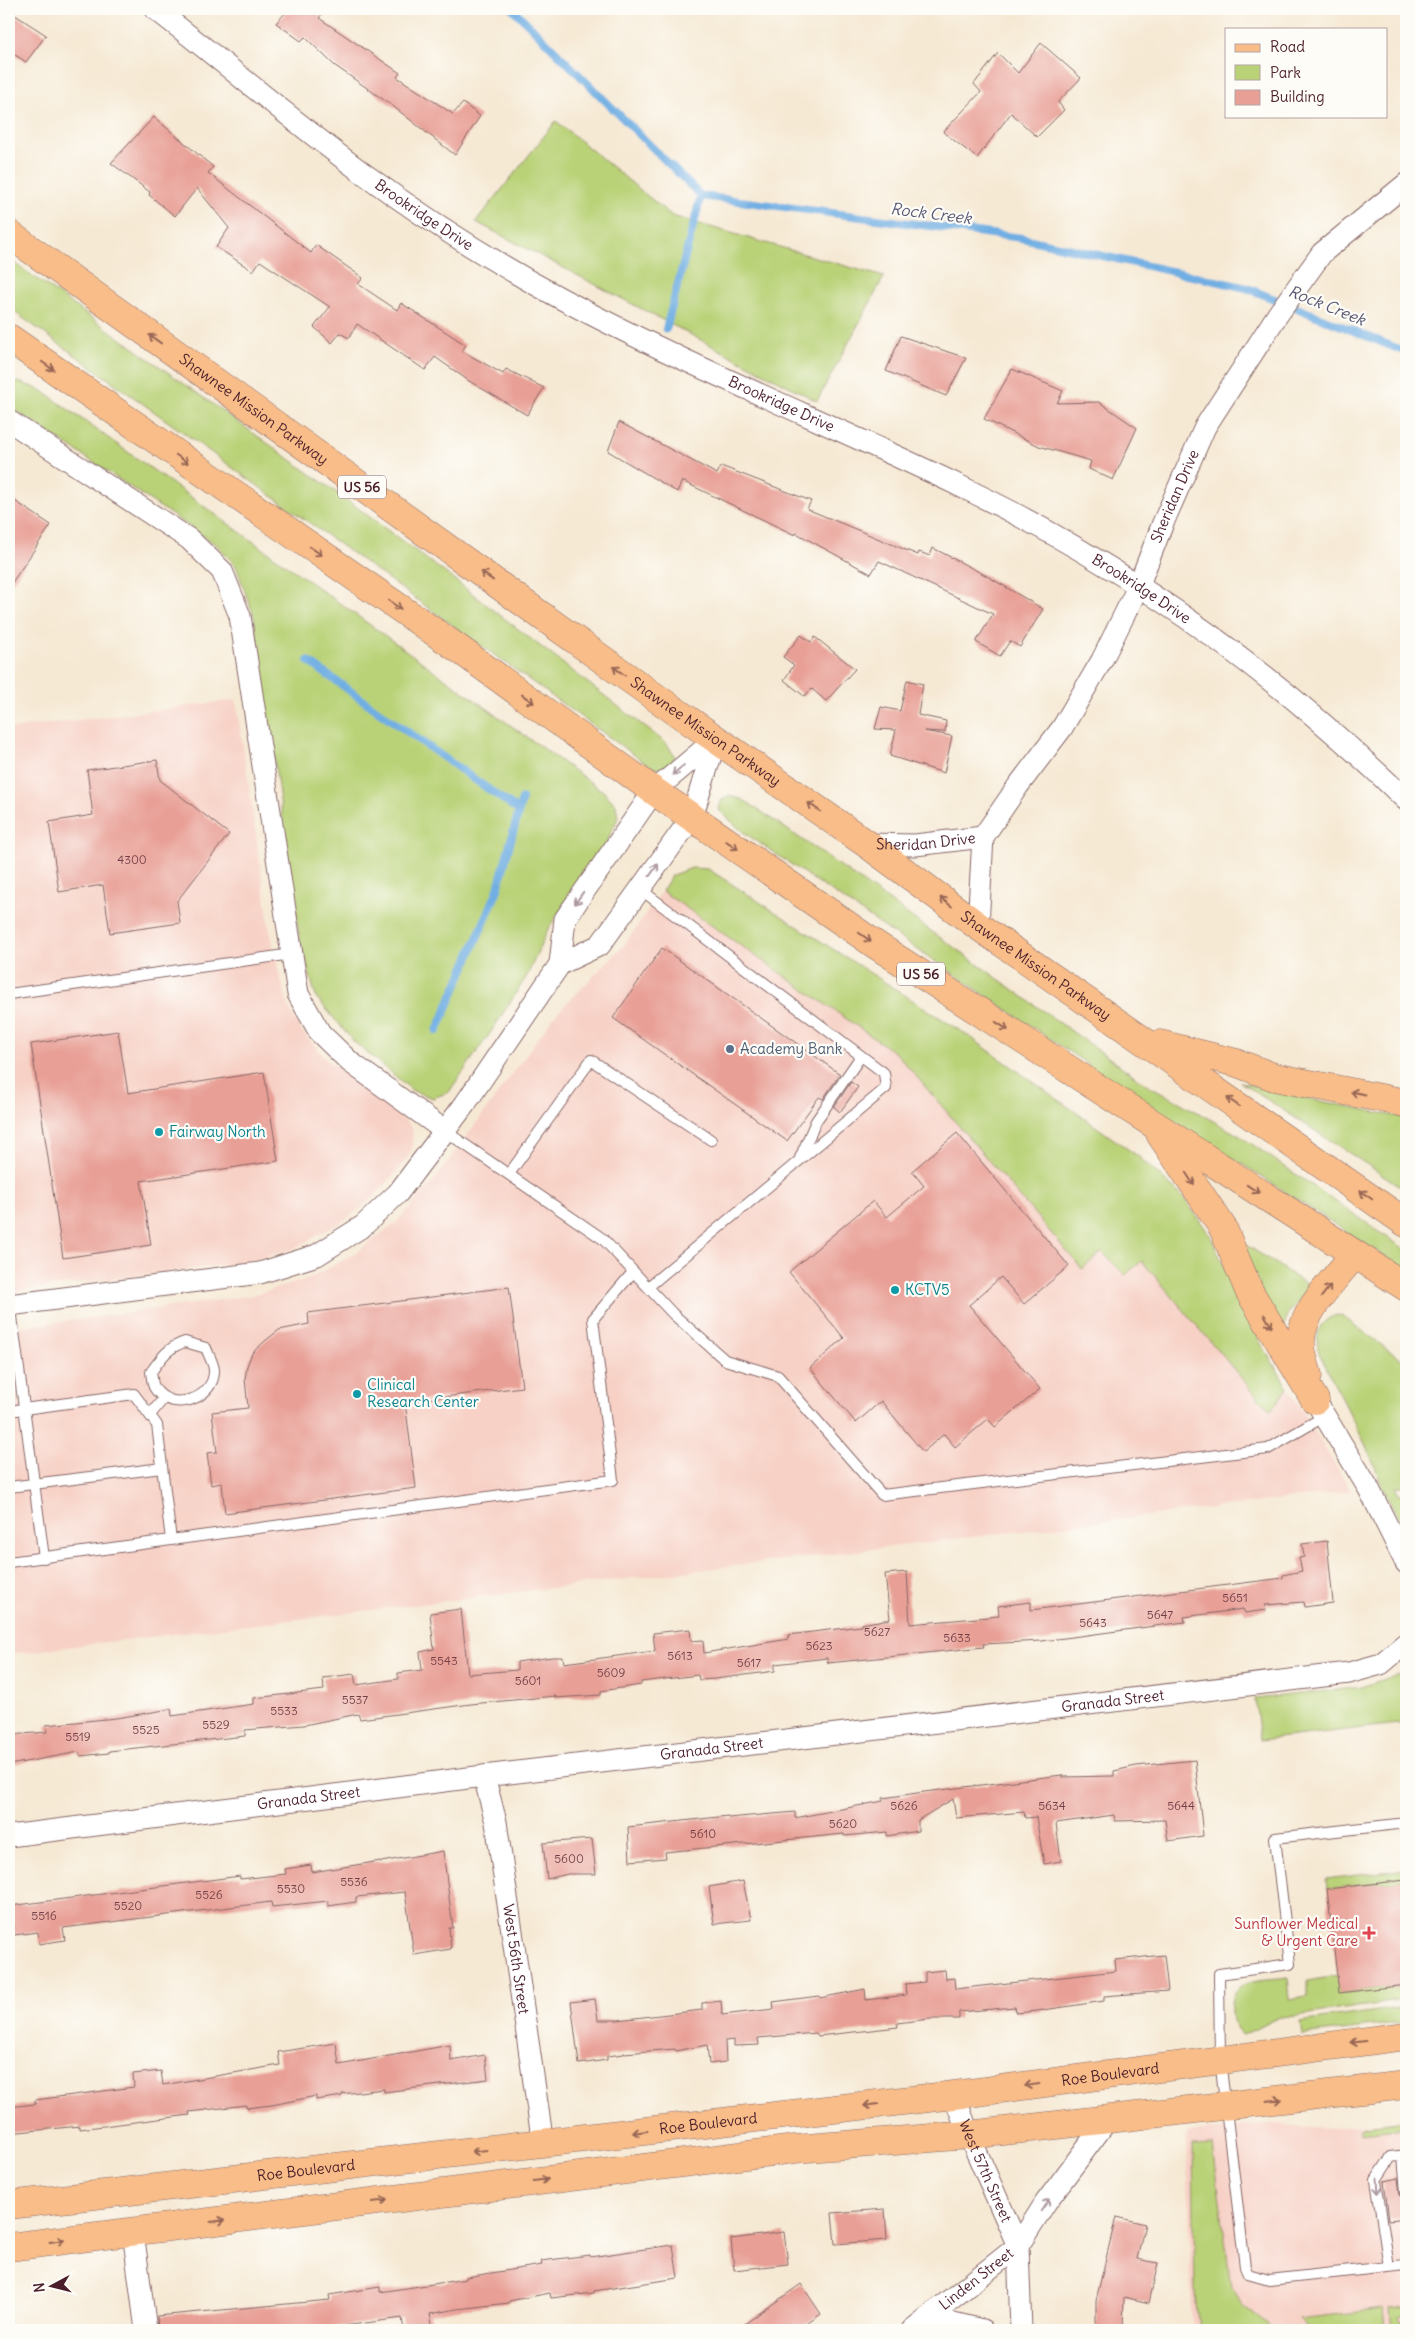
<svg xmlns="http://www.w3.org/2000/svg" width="1415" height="2339" font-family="Delius,sans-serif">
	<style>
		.built { fill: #f7d1c6 }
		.green { fill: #b9d277; stroke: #827851 }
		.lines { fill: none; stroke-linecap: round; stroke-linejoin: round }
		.stream { stroke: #70aee3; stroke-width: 8 }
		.building { fill: #e89f95 }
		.service-casing { stroke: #866666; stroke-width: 12 }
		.minor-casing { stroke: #866666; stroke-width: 23 }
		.primary-casing { stroke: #866666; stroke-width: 29 }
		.trunk-casing { stroke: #866666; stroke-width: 29 }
		.service { stroke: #fff; stroke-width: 10 }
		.minor { stroke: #fff; stroke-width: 21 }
		.primary { stroke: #f8bd89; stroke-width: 28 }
		.trunk { stroke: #f8bd89; stroke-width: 28 }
		.oneway { stroke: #986655 }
		.oneway2 { stroke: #ae9aa0 }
		.service-dot { fill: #5c6f8a; stroke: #fdfcf7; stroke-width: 2 }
		.culture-dot { fill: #0f9aa8; stroke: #fdfcf7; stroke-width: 2 }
		.health-dot { fill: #e0444e; stroke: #fdfcf7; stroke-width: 2 }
		.labels { text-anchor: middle; stroke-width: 4.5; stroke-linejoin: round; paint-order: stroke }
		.number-label { font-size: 12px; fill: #723f46 }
		.shield { fill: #fdfcf7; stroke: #806168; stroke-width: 1 }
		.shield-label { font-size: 14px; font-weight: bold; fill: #4a1f2b }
		.street-label { font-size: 15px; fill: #4a1f2b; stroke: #fdfcf7 }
		.service-label { font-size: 15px; fill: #4e5e75; stroke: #fdfcf7; text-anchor: start }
		.culture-label { font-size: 15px; fill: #0d838f; stroke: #fdfcf7; text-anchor: start }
		.health-label { font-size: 15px; fill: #be3a42; stroke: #fdfcf7; text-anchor: end }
		.water-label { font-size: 16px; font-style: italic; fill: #595875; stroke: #fdfcf7 }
	</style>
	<rect width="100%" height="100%" fill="#fdfcf7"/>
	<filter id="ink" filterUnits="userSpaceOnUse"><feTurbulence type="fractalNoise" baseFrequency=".02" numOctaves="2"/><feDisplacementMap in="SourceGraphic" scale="10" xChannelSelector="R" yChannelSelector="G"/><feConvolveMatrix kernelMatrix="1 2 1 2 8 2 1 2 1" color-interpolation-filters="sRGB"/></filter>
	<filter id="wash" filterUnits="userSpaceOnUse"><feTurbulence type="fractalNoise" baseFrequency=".0096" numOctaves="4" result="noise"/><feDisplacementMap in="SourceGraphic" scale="20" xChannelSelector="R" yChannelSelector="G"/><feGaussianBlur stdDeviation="1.12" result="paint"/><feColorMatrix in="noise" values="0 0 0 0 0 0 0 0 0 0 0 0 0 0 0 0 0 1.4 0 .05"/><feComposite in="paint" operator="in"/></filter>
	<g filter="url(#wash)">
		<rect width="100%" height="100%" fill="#f6e9d4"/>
		<!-- built -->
		<path class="built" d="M236,700L270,931L278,969L290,1011L301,1030L327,1060L399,1114L411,1127L413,1134L411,1152L406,1160L383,1187L362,1207L340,1223L293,1249L246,1262L9,1292V729Z
			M662,891L897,1054L1082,1269L1102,1252L1142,1261L1260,1400L1271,1410L1288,1388L1351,1491L9,1654V1329L249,1296L309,1279L354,1254L395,1224L434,1181L555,1015L625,944Z
			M1406,2121V2330H1192L1187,2133L1259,2124L1332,2128Z"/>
		<!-- green -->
		<path class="green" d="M556,121L672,216L884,277L817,401L476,222Z
			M9,259L336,492L448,575L667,744L675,757L664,770L652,767L644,762L9,308Z
			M19,382L41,390L604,792L616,805L618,818L605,846L572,892L547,931L528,974L493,1029L449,1092L433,1098L413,1091L353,1041L316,997L300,942L254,617L236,566L217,545L9,406V384Z
			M728,796L741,799L750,804L820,852L1143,1082L1240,1136L1406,1250V1270L1108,1078L743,832L719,810L721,801Z
			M692,868L708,869L967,1035L1139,1157L1183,1197L1210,1235L1260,1342L1288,1388L1271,1410L1260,1400L1142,1261L1125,1275L1102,1252L1082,1269L897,1054L662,891L672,875Z
			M1240,1082L1281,1093L1406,1118V1190Z
			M1245,1244L1308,1285L1307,1291L1287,1315L1282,1342L1243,1245Z
			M1337,1315L1342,1316L1406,1363V1485L1395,1487L1399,1495L1406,1494V1524C1389,1512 1377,1469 1368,1450C1352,1417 1335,1385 1319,1353C1314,1336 1319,1320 1337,1315Z
			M1400,1673L1406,1675V1723L1260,1740L1255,1699L1362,1687Z
			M1406,1869V1880L1327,1889L1326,1879Z
			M1338,1976L1339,1993L1406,1985V2000L1275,2019L1243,2035C1235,2029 1232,2021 1232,2011C1230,1976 1262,1982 1288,1978L1290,1999L1307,1996V1981Z
			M1406,2007V2022L1302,2035L1300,2022Z
			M1406,2121V2128L1361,2133V2128L1365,2126Z
			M1213,2145L1231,2287L1243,2306L1274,2330H1199L1195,2293L1193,2146Z
			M1406,2307V2315L1400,2317L1402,2321H1406V2330H1393L1391,2309Z
			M1384,2309L1386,2330H1313L1299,2319Z"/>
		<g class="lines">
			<!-- stream -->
			<path class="stream" d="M513,9L701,196L1022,238L1247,288L1406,352
				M666,329L701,196
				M308,661L519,811
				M437,1031L497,892L522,799"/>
		</g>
		<g id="blocks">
			<!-- building -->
			<path class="building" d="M289,9H326L319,18L400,73L397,77L453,114L463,103L480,116L455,155L394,107L334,65L305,37L301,41L276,23Z
				M9,11L46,35L26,62L9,51Z
				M1041,43L1081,78L1058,102L1064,110L1037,137L1011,113L977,158L943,132L981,92L974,84L998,53L1018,73Z
				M154,117L213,167L208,173L311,253L316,245L363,278L358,284L397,310L401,303L466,345L462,351L503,374L506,369L544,388L527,415L469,381L435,357L425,370L357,324L349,338L340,333L332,343L314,327L330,307L260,261L253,271L216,247L229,228L197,188L175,216L149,195L150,192L111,163Z
				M901,336L966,358L946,396L886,371Z
				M1012,369L1063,391L1057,403L1099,402L1137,428L1113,480L1089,469L1091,461L1039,446L984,419Z
				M619,422L717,474L721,466L811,501L807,509L918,555L919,552L930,556L933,548L987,576L1043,609L1020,647L1010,641L1000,656L976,642L993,614L879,561L871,574L796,533L795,535L682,481L677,492L608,451Z
				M9,497L51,525L9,587Z
				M801,635L811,642L815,637L855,669L826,701L812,689L804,696L784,680L794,665L783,657Z
				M907,680L923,684L918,715L946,721L945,732L924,731L952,736L944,773L890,756L896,730L875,729L881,707L900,711Z
				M157,760L160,780L229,834L177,901L180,923L110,933L103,885L59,892L49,822L93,815L87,770Z
				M662,948L840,1074L823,1099L819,1097L787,1141L613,1018Z
				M118,1031L128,1093L264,1072L278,1161L141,1181L151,1245L63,1258L31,1044Z
				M851,1082L858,1087L840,1112L834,1107Z
				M957,1133L1069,1266L1024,1304L1001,1277L969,1305L1040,1389L995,1427L988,1419L955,1447L944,1434L923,1452L881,1401L856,1423L810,1368L844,1338L789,1272L873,1201L887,1217L924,1186L912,1171Z
				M509,1287L522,1387L405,1402L416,1488L225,1513L222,1483L211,1485L207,1453L217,1452L212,1412L248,1408L245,1379L247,1366L252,1353L265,1341L279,1330L309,1324L308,1313Z
				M1327,1541L1333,1603L1305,1607L1304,1602L1265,1605L1266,1610L1245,1613L1243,1609L1184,1617L1185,1622L1042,1641L983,1644L984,1647L828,1663L827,1658L775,1664V1671L715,1679L699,1680L698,1675L641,1682V1685L601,1691V1695L555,1698L556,1696L471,1704L360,1719L358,1714L304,1725L245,1730V1736L109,1751V1753L80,1756L79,1752L9,1765V1735L48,1732L46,1725L116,1718L171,1709L172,1716L254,1704V1698L324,1690L323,1678L354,1674L356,1685L398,1679V1673L422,1670L420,1652L434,1649L430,1613L461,1609L468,1674L517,1670V1662L552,1657H563L564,1663L655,1651L653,1633L690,1629L691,1641L703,1640L704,1653L789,1639L788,1635L861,1626V1624L890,1619L885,1574L907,1572L910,1624L999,1616L998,1606L1031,1602V1610L1283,1578V1575L1302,1571L1299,1558L1304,1557L1302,1544Z
				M1195,1760L1203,1836L1168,1841L1165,1820L1115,1821L1114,1815L1056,1823L1061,1861L1044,1864L1036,1817L1025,1818L1024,1812L956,1818L953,1799L918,1820V1831L887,1836V1832L844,1836V1834L665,1852L666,1858L630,1861L628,1827L728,1816V1818L795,1812V1818L883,1801V1798L924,1792L1062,1775L1063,1777L1114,1776V1771L1136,1766Z
				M592,1839L596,1874H568L547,1879L543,1843Z
				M443,1851L453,1928H449L451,1949L414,1955L405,1892L356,1897V1902L328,1906V1901L272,1907L271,1902L63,1928L65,1940L39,1944L38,1932L14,1935L10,1906L240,1876V1879L286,1874L285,1869L311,1865L312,1872L381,1861V1862Z
				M1406,1880V1985L1339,1993L1327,1889Z
				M743,1881L751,1920L714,1924L709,1887Z
				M1164,1955L1168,1991L1104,1996V2001L1037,2011L1016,2013L1015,2007L959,2012V2019H929L897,2023L898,2027L818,2036L816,2033L758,2038L759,2045L734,2046V2040L725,2041L726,2062L709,2064L707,2045L676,2051L675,2049L624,2053V2054L607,2056V2060L579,2064L571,2002L595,1999L598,2020H618L702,2010V2003L721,2001L722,2015L774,2009L773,2002L811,1997L820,1996V1998L865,1989L866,2000L906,1995L905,1984L925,1982V1972L945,1970L946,1979L954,1978L955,1989L1116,1971L1115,1960Z
				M336,2043L339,2065L450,2045L451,2061L485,2055L488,2079L384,2092V2089L342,2094V2096L316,2100V2096L272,2105L246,2108V2105L189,2112L190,2115L80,2129V2126L9,2133V2107L35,2104V2100L134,2087L133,2074L161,2071L163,2085L280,2065L278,2052Z
				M1398,2178L1400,2195L1406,2199V2218L1389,2220L1384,2181Z
				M885,2209L887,2240L835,2244L832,2213Z
				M1116,2217L1145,2224L1137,2259L1158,2263L1149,2303L1124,2297L1123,2330H1096V2300Z
				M784,2232L788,2264L734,2270L731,2239Z
				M673,2245L678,2278L594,2291V2293L551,2298L550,2293L509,2301V2303L457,2309L430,2314L433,2330H404L402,2318L315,2330H158L157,2316L330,2300L329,2295L380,2287V2292L466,2279V2277L542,2265L541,2261L590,2255V2257Z
				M801,2284L821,2314L798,2330H736Z"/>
		</g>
	</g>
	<g filter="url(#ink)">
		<use href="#blocks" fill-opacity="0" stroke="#866666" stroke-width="1"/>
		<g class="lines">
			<!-- service casing -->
			<g class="service-casing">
				<path id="service" d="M640,889L884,1073L886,1088L648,1287
					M9,994L292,954
					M445,1131L603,1239L673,1314L725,1360L778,1376L882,1495L1268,1449L1325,1416
					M800,1158L816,1121L861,1056
					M509,1174L591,1060L711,1140
					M9,1294L44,1558
					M185,1342L206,1348C208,1354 214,1364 214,1370C215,1400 169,1414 154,1387C152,1383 152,1377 151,1372C161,1358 168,1347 185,1342Z
					M9,1411L134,1394L157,1425L171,1540
					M150,1415L164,1398
					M9,1487L162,1468
					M9,1562L613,1480L593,1319L633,1272
					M1406,1823L1275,1838L1290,1964L1219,1974L1220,2060L1245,2267L1248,2274L1269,2280L1406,2265
					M1403,2156L1406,2192
					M1389,2267L1376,2180L1391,2157L1406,2155"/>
			</g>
			<!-- minor casing -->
			<g class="minor-casing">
				<g id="minor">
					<path id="s1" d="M155,9C224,62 290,119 360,171C424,218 493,262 562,299C692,368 829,423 962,487C1126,566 1276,673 1406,800"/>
					<path d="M9,421L189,539L222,571L240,616L298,994L320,1033L350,1062L445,1131"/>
					<path id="s2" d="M867,844L915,845L983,837"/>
					<path id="s3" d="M978,926L983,837L1018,786L1062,728L1102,660L1138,587L1163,523L1205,427L1278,314L1322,253L1406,184"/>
					<path d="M560,964L600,945L692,817L716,739"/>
					<path d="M9,1305L260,1273L317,1255L363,1226L398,1193L465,1104L560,964L565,919L654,791L716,739"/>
					<path d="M1315,1400L1369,1489L1406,1563"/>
					<path id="s4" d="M484,1776L496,1822L543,2144"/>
					<path id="s5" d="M9,1836L484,1776L1349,1673L1381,1664L1406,1643"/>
					<path id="s6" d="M954,2095L969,2135L1018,2246L1021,2330"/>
					<path d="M133,2232L146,2330"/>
					<path d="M919,2328L945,2321L982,2330"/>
					<path id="s7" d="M912,2330L1018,2246L1046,2202L1108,2119"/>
				</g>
			</g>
			<!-- primary casing -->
			<g class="primary-casing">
				<g id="primary">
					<path id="s8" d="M9,2205L954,2095L1406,2036"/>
					<path d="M9,2247L795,2149L969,2135L1406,2085"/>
				</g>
			</g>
			<!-- trunk casing -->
			<g class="trunk-casing">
				<g id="trunk">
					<path id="s9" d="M9,234L648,692L867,844L978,926L1406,1223"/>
					<path d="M9,338L459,649L654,791L876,945L1406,1287"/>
					<path d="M1160,1044L1237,1063L1274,1077L1406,1103"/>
					<path d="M1160,1134L1223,1228L1249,1291L1315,1400"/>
					<path d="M1308,1375C1305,1364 1300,1352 1301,1340C1302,1310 1336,1278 1354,1255"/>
				</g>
			</g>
			<!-- service -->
			<use href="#service" class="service"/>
			<!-- minor -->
			<use href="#minor" class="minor"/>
			<!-- primary -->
			<use href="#primary" class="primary"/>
			<!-- trunk -->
			<use href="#trunk" class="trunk"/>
		</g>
		<!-- one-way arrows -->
		<defs><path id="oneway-shaft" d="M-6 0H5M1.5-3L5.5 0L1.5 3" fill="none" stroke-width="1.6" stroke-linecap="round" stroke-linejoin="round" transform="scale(1.25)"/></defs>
		<g class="oneway">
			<use href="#oneway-shaft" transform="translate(155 339) rotate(-144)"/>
			<use href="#oneway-shaft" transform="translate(48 366) rotate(35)"/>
			<use href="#oneway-shaft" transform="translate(182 459) rotate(35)"/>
			<use href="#oneway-shaft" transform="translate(316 551) rotate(35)"/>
			<use href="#oneway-shaft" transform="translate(487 576) rotate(-144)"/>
			<use href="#oneway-shaft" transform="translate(395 605) rotate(35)"/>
			<use href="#oneway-shaft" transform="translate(619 671) rotate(-144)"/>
			<use href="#oneway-shaft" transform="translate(528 699) rotate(36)"/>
			<use href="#oneway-shaft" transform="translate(814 807) rotate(-145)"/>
			<use href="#oneway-shaft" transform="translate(732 845) rotate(35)"/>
			<use href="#oneway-shaft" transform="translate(946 902) rotate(-143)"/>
			<use href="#oneway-shaft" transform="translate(865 937) rotate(35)"/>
			<use href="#oneway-shaft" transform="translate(1002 1026) rotate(33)"/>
			<use href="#oneway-shaft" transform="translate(1358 1093) rotate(-169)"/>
			<use href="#oneway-shaft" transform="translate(1233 1102) rotate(-145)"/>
			<use href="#oneway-shaft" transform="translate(1190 1179) rotate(57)"/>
			<use href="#oneway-shaft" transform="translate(1253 1189) rotate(33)"/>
			<use href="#oneway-shaft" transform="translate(1366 1195) rotate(-145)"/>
			<use href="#oneway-shaft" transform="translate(1326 1291) rotate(-52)"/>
			<use href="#oneway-shaft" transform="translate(1268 1321) rotate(59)"/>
			<use href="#oneway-shaft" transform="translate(1358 2042) rotate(173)"/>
			<use href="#oneway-shaft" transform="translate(1032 2085) rotate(172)"/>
			<use href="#oneway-shaft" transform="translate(1274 2100) rotate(-7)"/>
			<use href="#oneway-shaft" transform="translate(871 2105) rotate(173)"/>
			<use href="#oneway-shaft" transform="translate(640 2132) rotate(173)"/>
			<use href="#oneway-shaft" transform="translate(479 2151) rotate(173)"/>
			<use href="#oneway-shaft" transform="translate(541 2180) rotate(-7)"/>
			<use href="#oneway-shaft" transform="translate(380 2201) rotate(-7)"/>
			<use href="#oneway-shaft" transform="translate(218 2221) rotate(-7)"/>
			<use href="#oneway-shaft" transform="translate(57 2241) rotate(-7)"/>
		</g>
		<g class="oneway2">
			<use href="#oneway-shaft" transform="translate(678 770) rotate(140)"/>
			<use href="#oneway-shaft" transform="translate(654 870) rotate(-54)"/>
			<use href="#oneway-shaft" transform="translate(579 898) rotate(125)"/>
			<use href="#oneway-shaft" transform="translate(1378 2186) rotate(87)"/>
			<use href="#oneway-shaft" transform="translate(1045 2205) rotate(-56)"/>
		</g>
	</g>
	<!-- markers -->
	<circle class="service-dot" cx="730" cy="1049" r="5"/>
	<g class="culture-dot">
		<circle cx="159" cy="1132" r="5"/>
		<circle cx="895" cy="1290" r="5"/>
		<circle cx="357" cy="1394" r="5"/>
	</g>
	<path class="health-dot" d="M1366.5 1925.5h5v5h5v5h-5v5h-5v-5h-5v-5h5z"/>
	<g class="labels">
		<!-- number labels -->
		<g class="number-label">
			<text x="132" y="864">4300</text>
			<text x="1235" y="1602">5651</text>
			<text x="1160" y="1619">5647</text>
			<text x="1093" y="1627">5643</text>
			<text x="877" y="1636">5627</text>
			<text x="957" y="1642">5633</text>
			<text x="819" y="1650">5623</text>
			<text x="680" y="1660">5613</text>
			<text x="444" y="1665">5543</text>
			<text x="749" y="1667">5617</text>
			<text x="611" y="1677">5609</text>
			<text x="528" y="1685">5601</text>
			<text x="355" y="1704">5537</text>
			<text x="284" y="1715">5533</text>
			<text x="216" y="1729">5529</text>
			<text x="146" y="1734">5525</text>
			<text x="78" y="1741">5519</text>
			<text x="904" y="1810">5626</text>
			<text x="1052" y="1810">5634</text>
			<text x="1181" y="1810">5644</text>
			<text x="843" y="1828">5620</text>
			<text x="703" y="1838">5610</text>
			<text x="569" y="1863">5600</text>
			<text x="354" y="1886">5536</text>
			<text x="291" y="1893">5530</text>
			<text x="209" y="1899">5526</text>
			<text x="128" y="1910">5520</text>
			<text x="44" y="1920">5516</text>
		</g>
		<!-- shield labels -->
		<g class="shield">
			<rect x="338" y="475.5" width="48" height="23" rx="4"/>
			<rect x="897" y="962.5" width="48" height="23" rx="4"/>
		</g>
		<g class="shield-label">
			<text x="362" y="492">US 56</text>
			<text x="921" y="979">US 56</text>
		</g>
		<!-- street labels -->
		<g class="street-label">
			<text dy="5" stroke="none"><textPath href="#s1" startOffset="339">Brookridge Drive</textPath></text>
			<text dy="5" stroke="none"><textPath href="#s1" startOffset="744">Brookridge Drive</textPath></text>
			<text dy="5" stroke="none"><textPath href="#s9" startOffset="301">Shawnee Mission Parkway</textPath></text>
			<text dy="5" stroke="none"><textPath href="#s3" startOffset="482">Sheridan Drive</textPath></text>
			<text dy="5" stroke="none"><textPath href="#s1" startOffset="1149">Brookridge Drive</textPath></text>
			<text dy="5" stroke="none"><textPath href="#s9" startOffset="856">Shawnee Mission Parkway</textPath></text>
			<text dy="5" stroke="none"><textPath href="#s2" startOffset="59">Sheridan Drive</textPath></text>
			<text dy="5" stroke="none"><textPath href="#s9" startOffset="1261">Shawnee Mission Parkway</textPath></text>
			<text dy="5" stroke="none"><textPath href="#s5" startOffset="1112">Granada Street</textPath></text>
			<text dy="5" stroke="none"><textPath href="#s5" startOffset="708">Granada Street</textPath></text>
			<text dy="5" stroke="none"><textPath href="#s5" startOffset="302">Granada Street</textPath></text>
			<text dy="5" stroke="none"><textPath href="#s4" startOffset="186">West 56th Street</textPath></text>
			<text dy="5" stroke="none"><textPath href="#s8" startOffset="1109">Roe Boulevard</textPath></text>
			<text dy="5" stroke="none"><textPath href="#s8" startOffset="704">Roe Boulevard</textPath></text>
			<text dy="5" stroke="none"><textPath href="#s8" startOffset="299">Roe Boulevard</textPath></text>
			<text dy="5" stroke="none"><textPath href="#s6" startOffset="82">West 57th Street</textPath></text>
			<text dy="5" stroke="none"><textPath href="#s7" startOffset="82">Linden Street</textPath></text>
		</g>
		<!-- service labels -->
		<g class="service-label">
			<text x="740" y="1054">Academy Bank</text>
		</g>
		<!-- culture labels -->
		<g class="culture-label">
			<text x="169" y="1137">Fairway North</text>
			<text x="905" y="1295">KCTV5</text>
			<text x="367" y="1390">Clinical<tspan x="367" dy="17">Research Center</tspan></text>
		</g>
		<!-- health labels -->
		<g class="health-label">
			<text x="1358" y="1929">Sunflower Medical<tspan x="1358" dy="17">&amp; Urgent Care</tspan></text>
		</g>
		<!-- water labels -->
		<g class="water-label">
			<text transform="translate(931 213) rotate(7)" y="6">Rock Creek</text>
			<text transform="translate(1327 305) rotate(22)" y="6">Rock Creek</text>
		</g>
	</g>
	<!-- margin -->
	<rect width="1415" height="2339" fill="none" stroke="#fdfcf7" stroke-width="30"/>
	<!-- legend -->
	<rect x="1225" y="28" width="162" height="90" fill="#fdfcf7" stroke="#b5a4a5"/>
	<rect x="1235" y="44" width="25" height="8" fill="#f8bd89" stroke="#b5a4a5"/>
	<text x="1270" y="52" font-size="15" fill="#4a1f2b">Road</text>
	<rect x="1235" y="65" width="25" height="15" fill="#b9d277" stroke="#b5a4a5"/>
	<text x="1270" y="78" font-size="15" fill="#4a1f2b">Park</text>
	<rect x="1235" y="90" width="25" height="15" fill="#e89f95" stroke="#b5a4a5"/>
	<text x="1270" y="102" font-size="15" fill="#4a1f2b">Building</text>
	<!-- north arrow -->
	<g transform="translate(52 2286) rotate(263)" stroke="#fdfcf7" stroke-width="4" paint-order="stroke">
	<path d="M0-4L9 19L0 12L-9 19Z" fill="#4a1f2b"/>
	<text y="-8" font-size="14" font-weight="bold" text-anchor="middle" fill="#4a1f2b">N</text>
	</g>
</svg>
